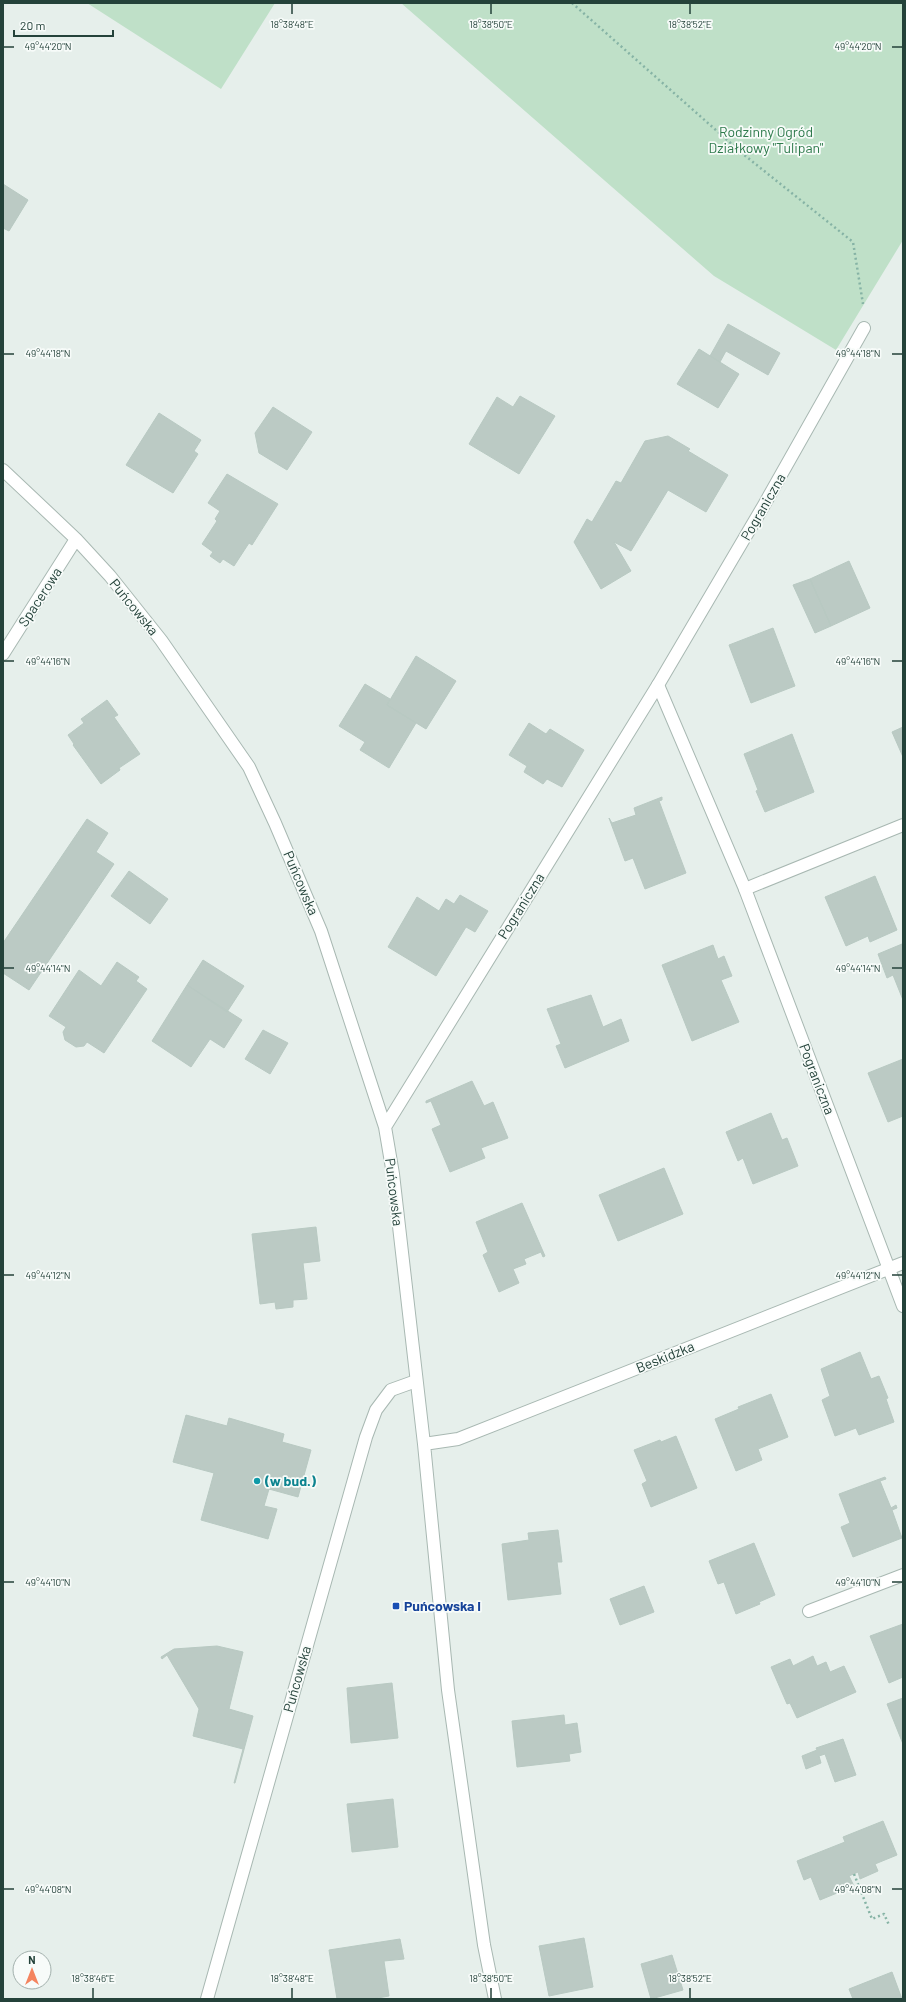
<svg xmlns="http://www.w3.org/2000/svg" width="906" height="2002" font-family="Barlow,sans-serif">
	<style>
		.green { fill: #bfe0c8 }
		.building { fill: #bbcac4; stroke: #b8c9c2 }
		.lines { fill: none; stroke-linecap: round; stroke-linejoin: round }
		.lane-casing { stroke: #a8b8b2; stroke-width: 14 }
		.street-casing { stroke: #a8b8b2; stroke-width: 14 }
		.path { stroke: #86b3a5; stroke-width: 2.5; stroke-dasharray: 2 3; stroke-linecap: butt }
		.lane { stroke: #fff; stroke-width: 12 }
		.street { stroke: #fff; stroke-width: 12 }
		.ticks { fill: none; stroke: #24423a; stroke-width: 1.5 }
		.culture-dot { fill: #0f9aa8; stroke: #f7fbf9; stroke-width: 1.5 }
		.transit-dot { fill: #1a4fb4; stroke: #f7fbf9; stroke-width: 1.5 }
		.labels { text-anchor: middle; stroke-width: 3.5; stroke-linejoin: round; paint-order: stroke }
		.park-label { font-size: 14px; fill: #2d7a4b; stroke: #f7fbf9 }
		.street-label { font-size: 14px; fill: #24423a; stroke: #f7fbf9 }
		.culture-label { font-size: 14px; font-weight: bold; fill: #0d838f; stroke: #f7fbf9; text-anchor: start }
		.transit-label { font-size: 14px; font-weight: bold; fill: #164399; stroke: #f7fbf9; text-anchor: start }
		.ticks-label { font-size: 10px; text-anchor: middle; fill: #24423a; stroke: #f7fbf9; stroke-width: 3.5; stroke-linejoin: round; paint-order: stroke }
	</style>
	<rect width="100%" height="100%" fill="#e6efeb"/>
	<!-- green -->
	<path class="green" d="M87,3H275L221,89Z
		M401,3H903V240L836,350L714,276Z"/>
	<!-- building -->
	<path class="building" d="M3,184L28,200L9,231L3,228Z
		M728,324L780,353L768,375L726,351L720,362L710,356Z
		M699,349L739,374L718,408L677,384Z
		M520,396L555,416L519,474L469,444L497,397L513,407Z
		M273,407L312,432L287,470L259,453L255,433Z
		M159,413L201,440L194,451L198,454L173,493L126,465Z
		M668,436L690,449L688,451L728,475L706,512L668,490L631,551L614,542L631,571L601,589L574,542L587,519L592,522L616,481L621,483L645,441Z
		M227,474L278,504L252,545L249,543L234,566L223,559L220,563L210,556L213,552L202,544L217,521L215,519L220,511L208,503Z
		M849,561L870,608L831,626L810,579Z
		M810,579L831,626L815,633L793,585Z
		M773,628L795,686L751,703L729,645Z
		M416,656L456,681L426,729L387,705Z
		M365,684L390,699L387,705L416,723L389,768L360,750L365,742L339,726Z
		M107,700L118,715L114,717L140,754L119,768L120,770L101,784L73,745L74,744L68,735L84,723L81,719Z
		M529,723L546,734L550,729L584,750L562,787L547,779L543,784L524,772L527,766L509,755Z
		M903,727V757L892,732Z
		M792,734L814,792L765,812L756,791L758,790L744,754Z
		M662,797V800L659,801L686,873L645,889L633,858L625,861L609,818L612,823L636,815L634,808Z
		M87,819L108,833L96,852L114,864L29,990L3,973V943Z
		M129,871L168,899L150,924L111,896Z
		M875,876L897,930L870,942L868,936L846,946L825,897Z
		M460,895L488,911L475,932L466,927L436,976L388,947L417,897L439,911L446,899L454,904Z
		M902,944L903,945V1000L893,975L887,978L878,954Z
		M713,945L718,959L724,956L732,976L721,980L739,1022L692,1041L662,965Z
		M203,960L244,986L227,1012L187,985Z
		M117,962L139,977L136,981L147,989L104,1053L87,1042L84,1046L76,1047L65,1040L63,1032L66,1027L49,1016L79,970L101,986Z
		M187,985L242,1020L224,1048L210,1039L191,1067L152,1041Z
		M591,995L603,1027L621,1019L629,1041L565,1068L556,1046L561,1044L547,1009Z
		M263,1030L288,1043L270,1074L245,1059Z
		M903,1059V1116L888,1122L868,1073Z
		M472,1081L484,1106L493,1102L508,1138L481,1148L485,1158L450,1172L432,1129L441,1125L431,1101L426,1103V1101Z
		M771,1113L782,1140L787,1138L798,1166L753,1184L743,1158L738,1161L726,1132Z
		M664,1168L683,1214L618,1241L599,1195Z
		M522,1203L545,1256L543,1257L541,1252L524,1259L526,1264L513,1269L519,1283L499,1292L483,1255L488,1252L476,1222Z
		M316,1227L320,1261L303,1263L307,1299L293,1300V1307L276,1309L275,1302L260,1304L252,1234Z
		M860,1352L871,1379L879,1376L888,1398L886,1399L894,1422L859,1435L856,1428L835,1436L822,1400L830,1396L821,1369Z
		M771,1394L788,1437L758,1449L762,1460L736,1471L715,1419L739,1409L738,1407Z
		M186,1415L227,1426L229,1418L284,1434L282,1442L311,1450L298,1497L269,1489L264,1506L277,1509L268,1539L201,1520L214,1473L173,1462Z
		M676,1436L697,1488L651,1507L642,1484L647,1481L634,1450L660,1440L661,1442Z
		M885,1477L886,1479L880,1481L891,1508L896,1505L897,1508L892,1510L902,1538L853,1557L841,1527L850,1523L839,1494Z
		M558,1530L562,1562H557L561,1594L508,1600L502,1544L529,1540L528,1533Z
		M754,1543L775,1595L759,1602L760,1604L736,1614L724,1582L718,1584L709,1561Z
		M644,1586L654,1612L620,1625L610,1599Z
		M903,1624V1677L889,1683L870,1636Z
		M217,1646L243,1652L229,1709L253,1716L235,1783H234L243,1749L193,1736L199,1709L167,1655L162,1659L161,1657L174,1649Z
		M813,1656L817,1666L826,1662L830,1672L844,1666L856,1692L797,1718L790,1703L787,1704L771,1667L790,1659L793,1666Z
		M392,1683L398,1738L351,1743L347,1688Z
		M903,1698V1744L887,1704Z
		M564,1715L565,1725L577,1723L581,1752L569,1754L570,1761L517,1767L512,1721Z
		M843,1739L856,1775L835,1782L825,1754L819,1756L821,1763L806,1769L802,1756L817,1750L816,1748Z
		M393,1799L398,1847L352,1852L347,1804Z
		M883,1821L897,1855L875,1864L878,1871L860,1879L858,1872L849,1876L854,1886L820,1900L811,1877L804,1880L797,1861L845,1842L843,1837Z
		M584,1938L593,1987L549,1996L539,1946Z
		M400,1939L404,1959L384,1961L389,1996L372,1999H337L329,1950Z
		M672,1955L683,1990L651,1999L641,1964Z
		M892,1972L902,1999H853L849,1989Z"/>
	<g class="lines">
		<!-- lane casing -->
		<g class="lane-casing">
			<path id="lane" d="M658,685L764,505L864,328
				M745,889L903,825
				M809,1611L903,1575
				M207,1999L366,1437L376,1410L391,1390L416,1381"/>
		</g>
		<!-- street casing -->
		<g class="street-casing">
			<path id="street" d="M3,470L76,539L110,576L161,640L249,767L275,823L321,931L385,1127L393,1174L424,1444L448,1690L484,1945L495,1999
				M3,654L76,539
				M658,685L745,889L903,1306
				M385,1127L658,685
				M424,1444L458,1439L903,1263"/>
		</g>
		<!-- path -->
		<path class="path" d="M572,3L743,154L853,242L863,304
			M854,1874L872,1919L884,1914L889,1925"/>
		<!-- lane -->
		<use href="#lane" class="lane"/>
		<!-- street -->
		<use href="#street" class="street"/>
	</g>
	<!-- ticks -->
	<path class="ticks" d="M292,4V14M491,4V14M690,4V14M4,47H14M892,47H902M4,354H14M892,354H902M4,661H14M892,661H902M4,968H14M892,968H902M4,1275H14M892,1275H902M4,1582H14M892,1582H902M4,1889H14M892,1889H902M93,1988V1998M292,1988V1998M491,1988V1998M690,1988V1998"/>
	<!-- markers -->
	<circle class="culture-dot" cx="257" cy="1481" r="4"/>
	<rect class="transit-dot" x="392" y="1602" width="8" height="8" rx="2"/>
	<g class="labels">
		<!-- park labels -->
		<g class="park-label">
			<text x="766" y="137">Rodzinny Ogród<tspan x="766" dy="16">Działkowy "Tulipan"</tspan></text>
		</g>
		<!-- street labels -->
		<g class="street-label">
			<text transform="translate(763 507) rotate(-60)" y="5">Pograniczna</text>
			<text transform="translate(40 597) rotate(-57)" y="5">Spacerowa</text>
			<text transform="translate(134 607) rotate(51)" y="5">Puńcowska</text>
			<text transform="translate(301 883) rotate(67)" y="5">Puńcowska</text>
			<text transform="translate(521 906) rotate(-58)" y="5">Pograniczna</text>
			<text transform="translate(817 1079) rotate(69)" y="5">Pograniczna</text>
			<text transform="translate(394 1192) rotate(83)" y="5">Puńcowska</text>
			<text transform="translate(665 1357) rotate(-22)" y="5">Beskidzka</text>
			<text transform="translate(297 1679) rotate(-74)" y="5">Puńcowska</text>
		</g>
		<!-- culture labels -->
		<g class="culture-label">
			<text x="265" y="1486">(w bud.)</text>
		</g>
		<!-- transit labels -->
		<g class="transit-label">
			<text x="404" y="1611">Puńcowska I</text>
		</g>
	</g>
	<g class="ticks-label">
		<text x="292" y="28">18°38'48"E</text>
		<text x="491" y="28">18°38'50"E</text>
		<text x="690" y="28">18°38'52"E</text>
		<text x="48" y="50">49°44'20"N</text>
		<text x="858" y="50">49°44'20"N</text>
		<text x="48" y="357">49°44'18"N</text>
		<text x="858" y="357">49°44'18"N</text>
		<text x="48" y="665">49°44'16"N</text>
		<text x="858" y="665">49°44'16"N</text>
		<text x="48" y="972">49°44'14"N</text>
		<text x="858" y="972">49°44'14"N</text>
		<text x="48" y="1279">49°44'12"N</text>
		<text x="858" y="1279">49°44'12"N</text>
		<text x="48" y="1586">49°44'10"N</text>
		<text x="858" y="1586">49°44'10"N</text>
		<text x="48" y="1893">49°44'08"N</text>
		<text x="858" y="1893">49°44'08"N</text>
		<text x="93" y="1982">18°38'46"E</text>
		<text x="292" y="1982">18°38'48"E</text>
		<text x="491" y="1982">18°38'50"E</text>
		<text x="690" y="1982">18°38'52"E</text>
	</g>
	<!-- border -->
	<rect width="906" height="2002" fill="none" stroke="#24423a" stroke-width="8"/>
	<!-- north arrow -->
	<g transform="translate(32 1970)"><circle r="19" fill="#f7fbf9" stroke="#a3b1ad"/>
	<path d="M0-3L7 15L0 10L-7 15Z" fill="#f4845f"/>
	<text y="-6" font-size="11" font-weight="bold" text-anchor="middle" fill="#24423a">N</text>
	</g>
	<!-- scale -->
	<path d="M14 30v6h99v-6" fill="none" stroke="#24423a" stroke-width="2"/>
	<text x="20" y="30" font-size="12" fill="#24423a" stroke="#f7fbf9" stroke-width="3" paint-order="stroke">20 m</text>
</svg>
